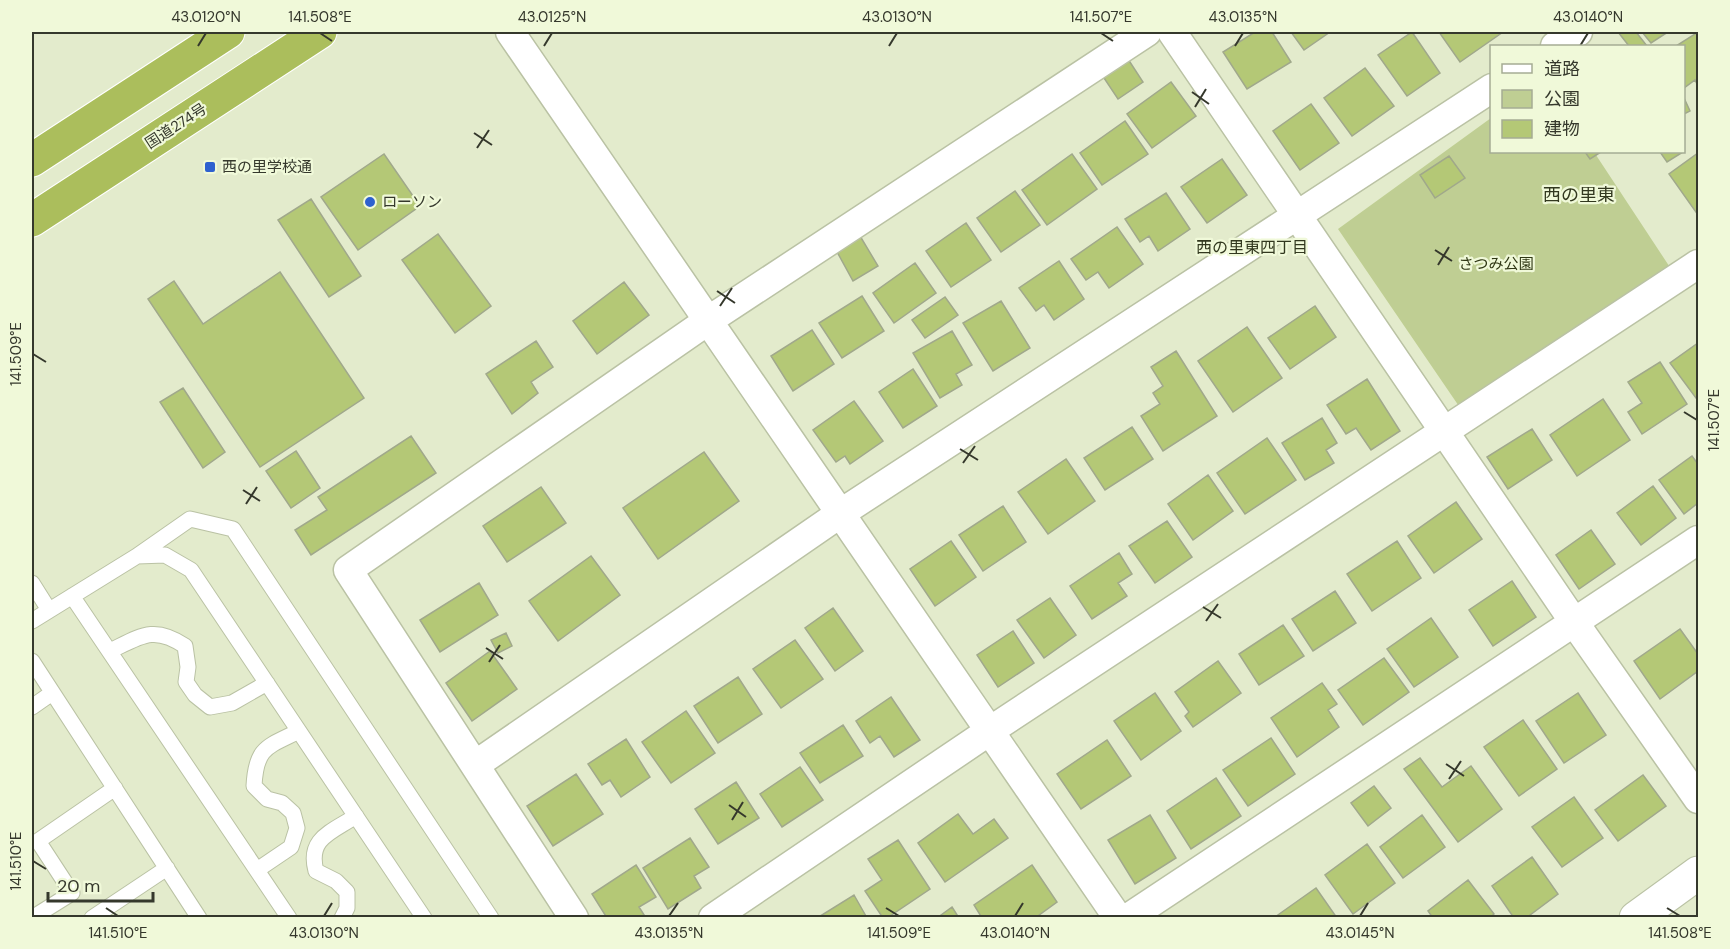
<svg xmlns="http://www.w3.org/2000/svg" width="1730" height="949" font-family="'DM Sans','Noto Sans JP',sans-serif">
	<style>
		.green { fill: #bfce93 }
		.building { fill: #b4c876; stroke: #a0a88b; stroke-width: 1.5 }
		.lines { fill: none; stroke-linecap: round; stroke-linejoin: round }
		.service-casing { stroke: #bac2a4; stroke-width: 17 }
		.minor-casing { stroke: #bac2a4; stroke-width: 31 }
		.tertiary-casing { stroke: #bac2a4; stroke-width: 35 }
		.trunk-casing { stroke: #fff; stroke-width: 35 }
		.service { stroke: #fff; stroke-width: 15 }
		.minor { stroke: #fff; stroke-width: 28 }
		.tertiary { stroke: #fff; stroke-width: 33 }
		.trunk { stroke: #abbe5c; stroke-width: 33 }
		.ticks { fill: none; stroke: #35382c; stroke-width: 2 }
		.poi-dot { fill: #2e61cf; stroke: #f0f9d9; stroke-width: 2 }
		.labels { text-anchor: middle; stroke-width: 4.5; stroke-linejoin: round; paint-order: stroke }
		.street-label { font-size: 15px; fill: #35382c; stroke: #f0f9d9 }
		.poi-label { font-size: 15px; fill: #35382c; stroke: #f0f9d9; text-anchor: start }
		.park-label { font-size: 15px; fill: #2f3714; stroke: #f0f9d9 }
		.neighbourhood-label { font-size: 16px; fill: #32381f; stroke: #f0f9d9 }
		.quarter-label { font-size: 18px; fill: #32381f; stroke: #f0f9d9 }
		.neatline { fill: none; stroke: #35382c; stroke-width: 2 }
		.ticks-label { font-size: 15px; text-anchor: middle; fill: #35382c }
	</style>
	<rect width="100%" height="100%" fill="#e3ebcc"/>
	<!-- green -->
	<path class="green" d="M1491,118L1492,152H1594L1677,278L1467,418L1338,229Z"/>
	<!-- building -->
	<path class="building" d="M1255,32H1272L1291,62L1247,89L1223,52Z
		M1291,32H1330L1304,50Z
		M1412,32L1440,73L1407,96L1378,55Z
		M1439,32H1503L1460,62Z
		M1618,32H1636L1647,46H1629Z
		M1642,32H1668L1651,43Z
		M1698,32V86L1695,80L1684,88V46H1676Z
		M1126,56L1143,82L1118,99L1100,72Z
		M1365,68L1394,106L1352,136L1324,98Z
		M1171,82L1196,116L1152,148L1127,114Z
		M1684,98L1690,111L1684,114Z
		M1311,104L1339,143L1300,170L1273,131Z
		M1125,121L1148,154L1102,185L1080,153Z
		M1585,152H1601L1590,159Z
		M1660,152H1683L1667,162Z
		M1698,153V215L1669,174Z
		M384,154L420,206L358,250L321,197Z
		M1072,154L1097,189L1047,225L1022,190Z
		M1449,156L1465,178L1435,198L1420,175Z
		M1222,159L1247,195L1207,223L1181,187Z
		M1015,191L1040,225L1001,252L977,218Z
		M1166,193L1190,229L1158,251L1149,236L1140,242L1125,219Z
		M311,199L361,276L329,297L278,220Z
		M966,223L991,260L951,287L926,251Z
		M1117,227L1143,264L1109,288L1098,272L1086,280L1071,259Z
		M438,234L491,306L455,333L402,260Z
		M860,236L878,266L853,281L836,250Z
		M1059,261L1084,299L1054,320L1044,305L1036,311L1019,288Z
		M915,263L936,293L894,323L873,293Z
		M280,272L364,398L260,467L148,299L174,281L203,324Z
		M624,282L649,315L597,354L573,321Z
		M862,296L884,331L842,358L819,323Z
		M945,297L958,315L925,338L912,320Z
		M1001,301L1030,348L993,371L963,323Z
		M1315,306L1336,337L1290,369L1268,338Z
		M1247,327L1282,378L1233,412L1198,361Z
		M812,330L834,364L793,391L771,356Z
		M952,331L972,365L956,374L962,385L940,398L913,353Z
		M536,341L553,367L531,382L538,393L512,414L486,374Z
		M1698,343V395L1696,398L1670,363Z
		M1176,351L1217,416L1163,451L1141,416L1160,404L1153,393L1163,386L1151,367Z
		M1660,362L1687,404L1642,434L1628,412L1642,403L1628,382Z
		M913,369L937,406L903,428L879,392Z
		M1367,379L1400,431L1371,450L1356,428L1346,434L1327,405Z
		M183,388L225,452L203,468L160,402Z
		M1603,399L1630,440L1577,476L1550,435Z
		M854,401L883,441L850,464L845,456L836,462L813,430Z
		M1322,418L1337,443L1326,450L1334,463L1305,480L1282,443Z
		M1132,427L1153,459L1105,490L1084,458Z
		M1532,429L1552,460L1508,489L1487,457Z
		M411,436L436,473L311,555L295,530L327,510L318,497Z
		M1267,438L1296,480L1245,514L1217,473Z
		M296,451L320,488L291,508L266,471Z
		M704,452L739,501L658,559L623,508Z
		M1692,456L1698,464V503L1684,514L1659,480Z
		M1066,459L1095,501L1048,534L1018,492Z
		M1208,475L1233,511L1193,540L1168,504Z
		M1653,486L1676,518L1641,545L1617,513Z
		M541,487L566,523L507,562L483,526Z
		M1456,502L1482,539L1434,573L1408,536Z
		M1003,506L1026,542L983,571L959,535Z
		M1167,521L1192,557L1155,583L1129,546Z
		M1591,530L1615,564L1579,589L1556,555Z
		M951,541L976,577L935,606L910,569Z
		M1397,541L1421,578L1372,611L1347,574Z
		M1119,553L1132,574L1118,583L1127,596L1092,619L1070,586Z
		M591,556L620,595L558,641L529,601Z
		M1512,581L1536,617L1493,646L1469,610Z
		M479,583L498,615L440,652L420,620Z
		M1335,591L1356,623L1313,651L1292,619Z
		M1050,598L1076,635L1044,658L1017,620Z
		M833,608L863,651L835,671L805,628Z
		M1431,618L1458,657L1414,687L1387,649Z
		M1283,625L1304,656L1259,685L1239,654Z
		M1680,629L1698,654V671L1660,699L1634,661Z
		M1013,631L1034,663L998,687L977,655Z
		M506,633L512,646L498,653L491,640Z
		M795,640L823,679L781,708L753,669Z
		M490,651L517,689L472,721L446,683Z
		M1384,658L1409,692L1363,725L1338,690Z
		M1218,661L1241,693L1193,727L1185,716L1189,712L1175,692Z
		M738,677L762,714L718,743L694,706Z
		M1322,683L1337,704L1328,710L1339,727L1297,757L1271,718Z
		M1155,693L1181,731L1141,760L1114,721Z
		M1578,693L1606,735L1564,763L1536,721Z
		M891,697L920,740L894,757L880,736L870,743L856,721Z
		M686,711L715,753L671,783L642,742Z
		M1523,720L1557,769L1519,796L1484,747Z
		M843,725L863,756L820,783L800,753Z
		M1271,738L1295,774L1248,806L1223,770Z
		M626,739L650,777L621,797L610,780L602,785L588,764Z
		M1107,740L1131,776L1081,809L1057,774Z
		M1420,758L1442,787L1471,766L1502,809L1458,842L1404,769Z
		M800,767L823,800L782,827L760,794Z
		M576,774L603,814L553,846L527,806Z
		M1643,775L1666,806L1618,841L1595,810Z
		M1216,778L1241,816L1191,849L1167,811Z
		M736,782L759,818L718,844L695,809Z
		M1374,786L1391,808L1368,826L1351,803Z
		M1574,797L1603,838L1562,867L1532,827Z
		M958,814L973,834L994,819L1008,838L945,882L918,843Z
		M1150,815L1176,858L1135,884L1108,840Z
		M1422,815L1445,847L1403,878L1380,847Z
		M690,838L709,867L694,876L701,888L668,909L643,868Z
		M898,840L930,889L887,918H883L865,891L882,880L868,859Z
		M1367,844L1395,883L1353,914L1325,875Z
		M1532,857L1558,894L1526,918H1514L1492,886Z
		M636,865L656,897L639,907L646,918H607L592,894Z
		M1032,865L1057,902L1035,918H982L974,905Z
		M1468,880L1494,914L1490,918H1433L1428,911Z
		M1316,888L1337,918H1276L1275,917Z
		M854,895L867,918H817Z
		M952,907L959,918H937Z"/>
	<g class="lines">
		<!-- service casing -->
		<g class="service-casing">
			<path id="service" d="M137,556L190,519L233,529L491,918
				M32,583L49,610
				M72,596L289,918
				M32,621L137,556L165,555L191,570L424,918
				M110,651C141,636 154,625 185,646L188,667L186,682L195,695L210,707L232,703L267,683
				M32,661L199,918
				M32,707L52,693
				M257,870L291,847L297,828L293,813L282,803L267,799L254,786C256,747 267,747 299,731
				M32,918L72,893L38,841L115,788
				M92,918L167,868
				M342,918L347,908V892L336,881L316,871C307,838 332,832 356,816"/>
		</g>
		<!-- minor casing -->
		<g class="minor-casing">
			<path id="minor" d="M510,32L1118,918
				M1172,32L1574,622L1698,799
				M1555,46L1578,32
				M475,765L841,513L1492,88
				M574,918L348,570L709,320L1147,32
				M713,918L991,730L1698,264
				M1128,918L1698,540"/>
		</g>
		<!-- tertiary casing -->
		<g class="tertiary-casing">
			<path id="tertiary" d="M1636,918L1698,873"/>
		</g>
		<!-- trunk casing -->
		<g class="trunk-casing">
			<path id="trunk" d="M32,160L228,32
				M32,220L320,32"/>
		</g>
		<!-- service -->
		<use href="#service" class="service"/>
		<!-- minor -->
		<use href="#minor" class="minor"/>
		<!-- tertiary -->
		<use href="#tertiary" class="tertiary"/>
		<!-- trunk -->
		<use href="#trunk" class="trunk"/>
	</g>
	<!-- ticks -->
	<path class="ticks" d="M320,33L332,41M1101,33L1113,41M198,46L206,33M544,46L552,33M889,46L897,33M1235,46L1243,33M1580,46L1588,33M1192,92L1209,104M1195,107L1206,89M474,133L492,145M477,148L489,130M1435,250L1452,261M1438,265L1449,247M717,291L735,303M720,306L732,288M33,354L46,362M1684,412L1697,420M960,449L978,460M963,463L975,446M243,490L260,501M246,504L257,487M1203,607L1221,618M1206,621L1218,604M486,648L503,659M489,662L500,645M1446,764L1464,776M1449,779L1461,761M729,805L746,817M732,820L743,802M33,861L46,869M106,908L118,916M886,908L899,916M1667,908L1680,916M324,916L332,903M669,916L678,903M1015,916L1023,903M1360,916L1368,903"/>
	<!-- markers -->
	<g class="poi-dot">
		<rect x="204" y="161" width="12" height="12" rx="3"/>
		<circle cx="370" cy="202" r="6"/>
	</g>
	<g class="labels">
		<!-- street labels -->
		<g class="street-label">
			<text transform="translate(176 126) rotate(-33)" y="5">国道274号</text>
		</g>
		<!-- poi labels -->
		<g class="poi-label">
			<text x="222" y="172">西の里学校通</text>
			<text x="382" y="207">ローソン</text>
		</g>
		<!-- park labels -->
		<g class="park-label">
			<text x="1496" y="269">さつみ公園</text>
		</g>
		<!-- neighbourhood labels -->
		<g class="neighbourhood-label">
			<text x="1252" y="253">西の里東四丁目</text>
		</g>
		<!-- quarter labels -->
		<g class="quarter-label">
			<text x="1579" y="201">西の里東</text>
		</g>
	</g>
	<!-- border -->
	<rect width="1730" height="949" fill="none" stroke="#f0f9d9" stroke-width="66"/>
	<!-- legend -->
	<rect x="1490" y="45" width="195" height="108" fill="#f0f9d9" stroke="#a5ac94" stroke-width="1.5"/>
	<rect x="1502" y="64" width="30" height="9" fill="#ffffff" stroke="#a5ac94" stroke-width="1.5"/>
	<text x="1544" y="75" font-size="18" fill="#35382c">道路</text>
	<rect x="1502" y="90" width="30" height="18" fill="#bfce93" stroke="#a5ac94" stroke-width="1.5"/>
	<text x="1544" y="105" font-size="18" fill="#35382c">公園</text>
	<rect x="1502" y="120" width="30" height="18" fill="#b4c876" stroke="#a5ac94" stroke-width="1.5"/>
	<text x="1544" y="135" font-size="18" fill="#35382c">建物</text>
	<!-- scale -->
	<path d="M48 892v9h105v-9" fill="none" stroke="#35382c" stroke-width="3"/>
	<text x="57" y="892" font-size="18" fill="#35382c" stroke="#f0f9d9" stroke-width="4.5" paint-order="stroke">20 m</text>
	<rect x="33" y="33" width="1664" height="883" class="neatline"/>
	<g class="ticks-label">
		<text x="206" y="22">43.0120°N</text>
		<text x="320" y="22">141.508°E</text>
		<text x="552" y="22">43.0125°N</text>
		<text x="897" y="22">43.0130°N</text>
		<text x="1101" y="22">141.507°E</text>
		<text x="1243" y="22">43.0135°N</text>
		<text x="1588" y="22">43.0140°N</text>
		<text transform="translate(16 354) rotate(-90)" y="5">141.509°E</text>
		<text transform="translate(1714 420) rotate(-90)" y="5">141.507°E</text>
		<text transform="translate(16 861) rotate(-90)" y="5">141.510°E</text>
		<text x="118" y="938">141.510°E</text>
		<text x="324" y="938">43.0130°N</text>
		<text x="669" y="938">43.0135°N</text>
		<text x="899" y="938">141.509°E</text>
		<text x="1015" y="938">43.0140°N</text>
		<text x="1360" y="938">43.0145°N</text>
		<text x="1680" y="938">141.508°E</text>
	</g>
</svg>
